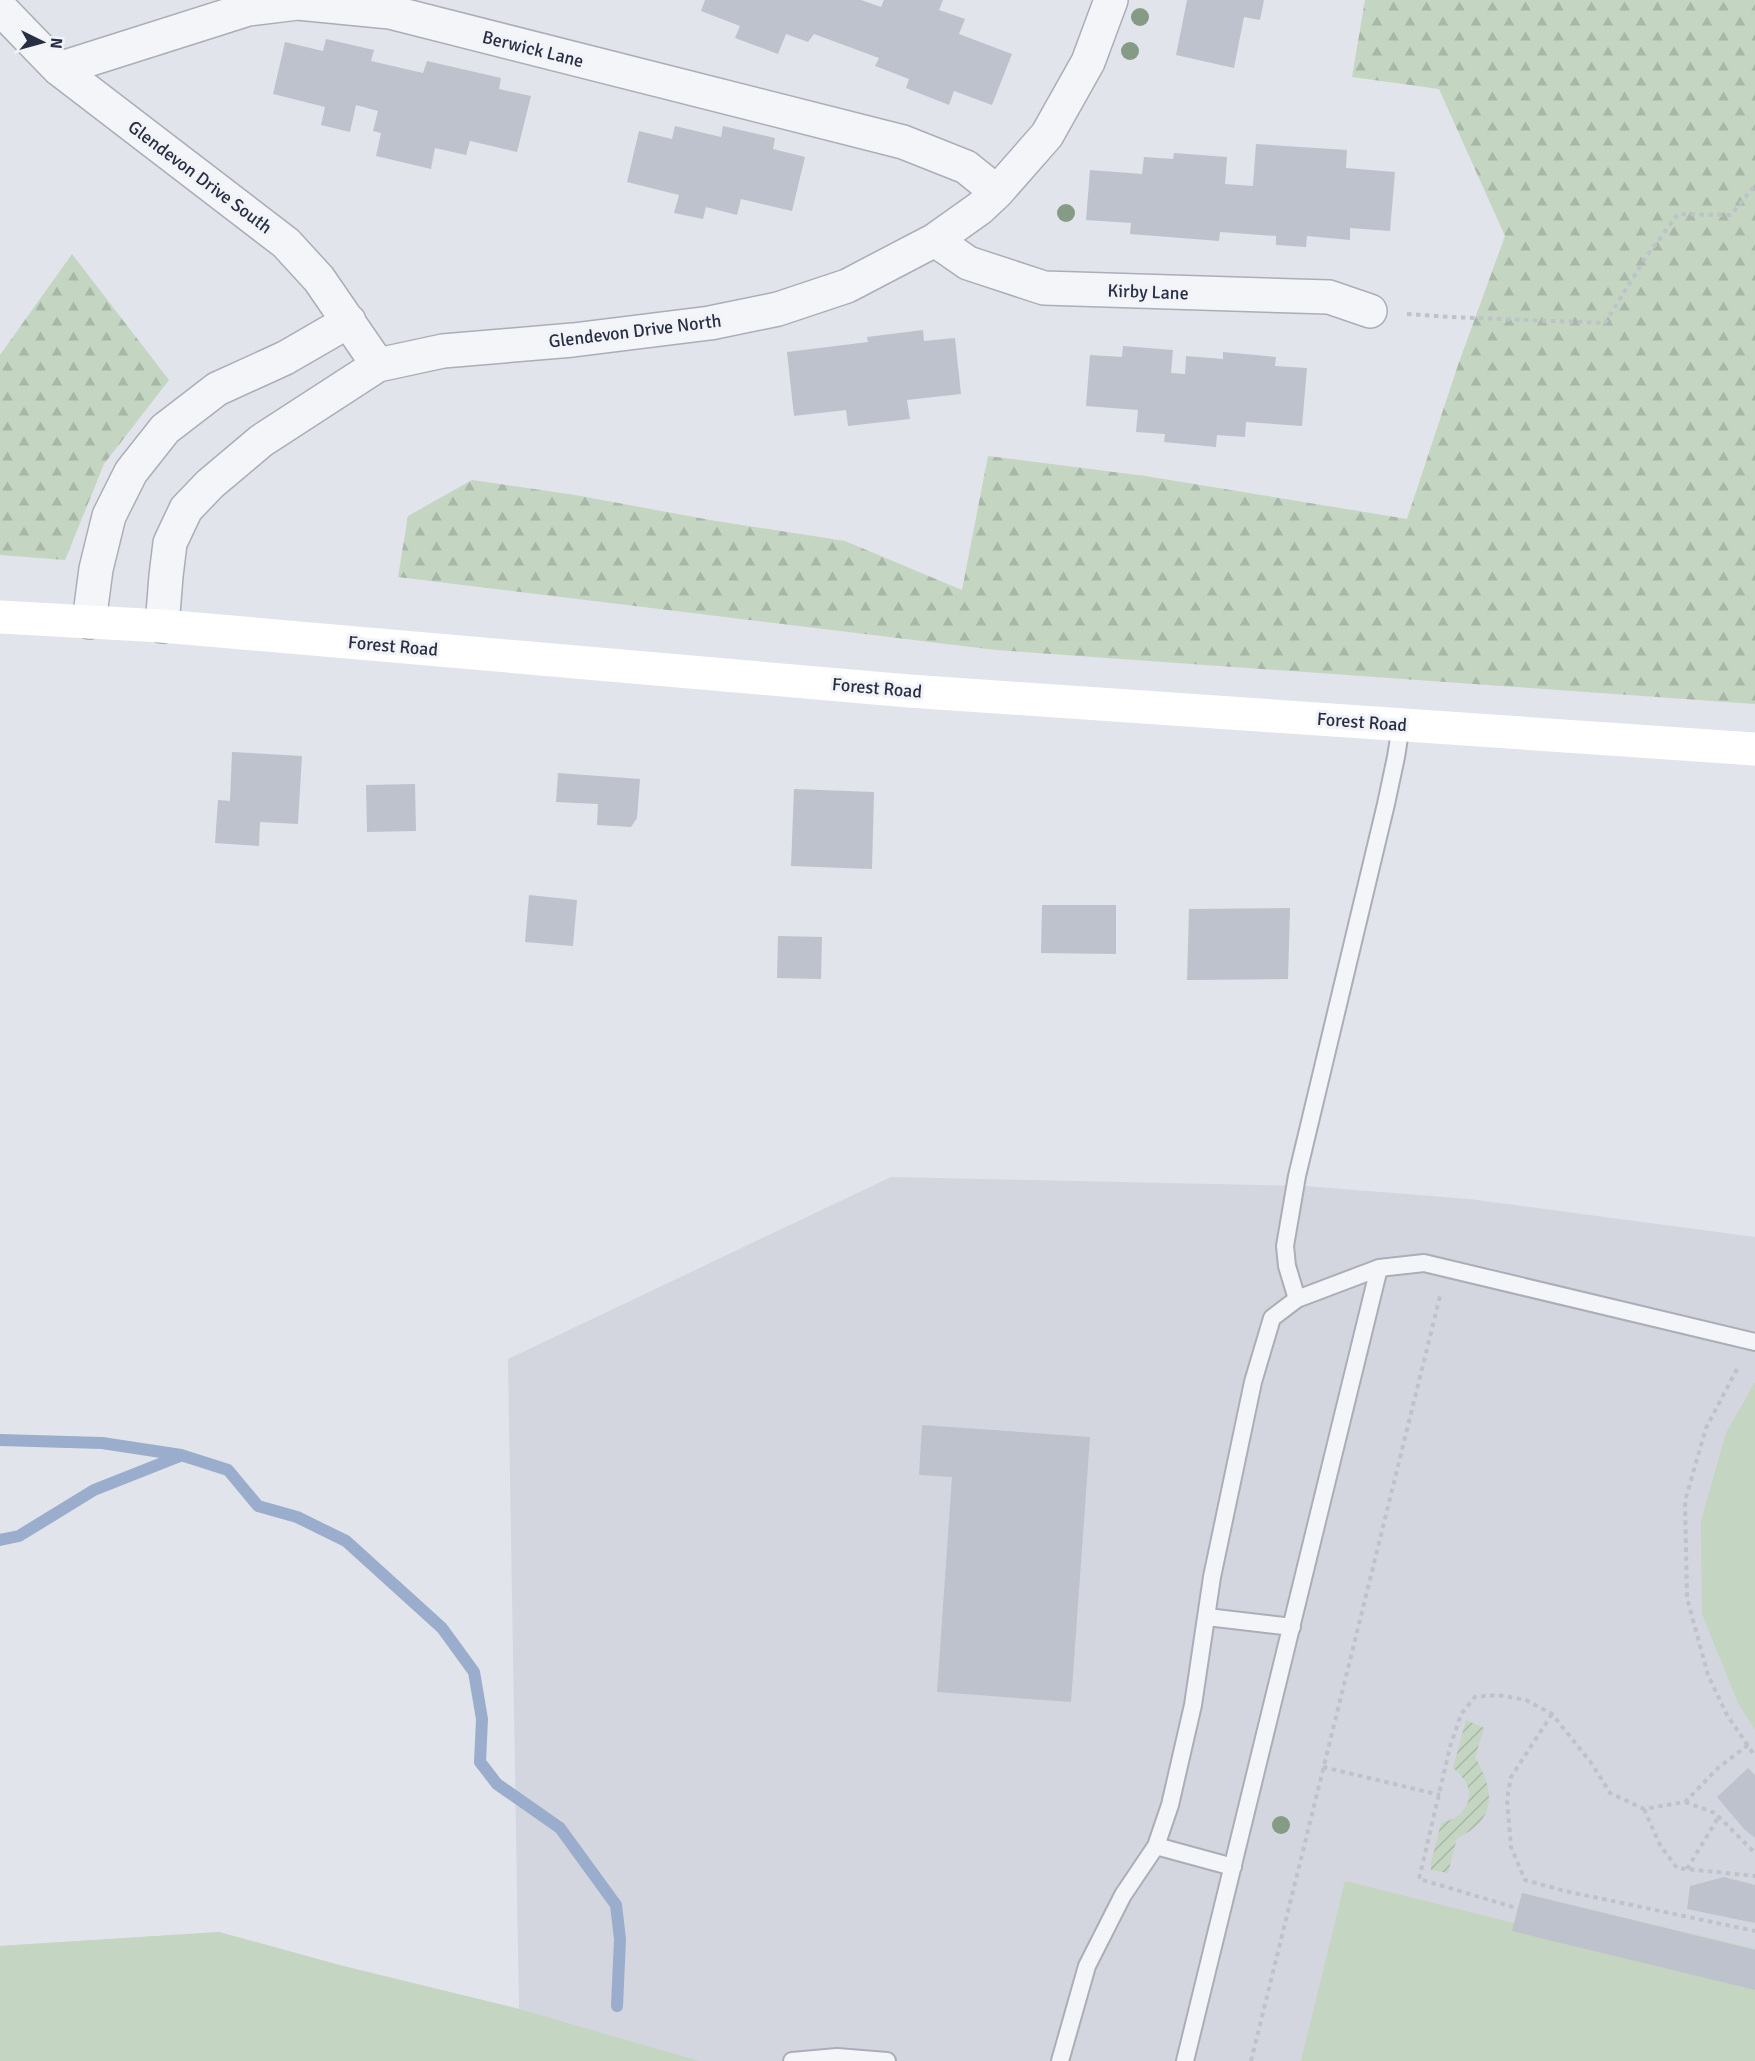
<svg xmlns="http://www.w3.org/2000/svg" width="1755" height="2061" font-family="Signika,sans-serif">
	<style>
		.built { fill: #d3d6df }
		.forest { fill: url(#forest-firs) }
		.park { fill: #c4d5c1 }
		.garden { fill: url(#garden-furrows) }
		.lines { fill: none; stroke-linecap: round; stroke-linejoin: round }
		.stream { stroke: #9aadcc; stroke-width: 12 }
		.building { fill: #bec2cd }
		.service-casing { stroke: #aaaeb8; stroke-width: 20 }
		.minor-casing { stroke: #aaaeb8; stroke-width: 36 }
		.path { stroke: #bfc2c9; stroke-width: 4; stroke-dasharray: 4.5 4.5; stroke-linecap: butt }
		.service { stroke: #f4f5f8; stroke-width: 16 }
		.minor { stroke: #f4f5f8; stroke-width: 33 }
		.secondary { stroke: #fff; stroke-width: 33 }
		.tree { fill: #859b86 }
		.labels { text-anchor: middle; stroke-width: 6; stroke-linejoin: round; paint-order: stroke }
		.street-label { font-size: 18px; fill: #282f43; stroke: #f1f3f8 }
	</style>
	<defs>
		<pattern id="forest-firs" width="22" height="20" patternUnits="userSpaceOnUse" patternTransform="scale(1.5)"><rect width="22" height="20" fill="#c4d5c1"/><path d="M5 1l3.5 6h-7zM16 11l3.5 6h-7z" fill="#a8b7a7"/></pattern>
		<pattern id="garden-furrows" width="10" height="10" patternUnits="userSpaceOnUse" patternTransform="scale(1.5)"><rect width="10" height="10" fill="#c4d5c1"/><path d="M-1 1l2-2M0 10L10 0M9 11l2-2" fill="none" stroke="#a8b7a7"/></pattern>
	</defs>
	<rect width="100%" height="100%" fill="#e1e4ea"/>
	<!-- built -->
	<path class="built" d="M891,1177L1305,1186L1469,1199L1755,1237V2061H0V1946L219,1932L343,1966L519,2009L508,1359Z"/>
	<!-- forest -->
	<path class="forest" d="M1365,0H1755V704L996,650L398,577L408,516L472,480L575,495L710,520L845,541L962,590L988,456L1145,476L1407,519L1458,365L1505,236L1439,89L1352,77Z
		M72,254L169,380L104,464L65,560L0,555V355Z"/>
	<!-- park -->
	<path class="park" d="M1755,1382V1730L1738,1703L1702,1614L1701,1521L1726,1433Z
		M1345,1881L1514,1923L1522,1893L1755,1949V2061H1301Z
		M219,1932L343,1966L519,2009L699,2061H0V1946Z"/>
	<!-- garden -->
	<path class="garden" d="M1466,1720L1484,1728L1475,1757C1495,1791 1497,1820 1457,1838L1448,1873L1431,1870V1863L1441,1823C1447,1821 1455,1819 1459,1815C1477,1798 1469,1781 1453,1768Z"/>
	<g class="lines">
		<!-- stream -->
		<path class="stream" d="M0,1440L102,1443L181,1455L228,1470L258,1506L297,1517L346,1541L442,1628L474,1672L482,1719L480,1762L497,1784L560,1828L616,1905L620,1939L617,2006
			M0,1540L19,1536L94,1490L180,1456"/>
	</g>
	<!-- building -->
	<path class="building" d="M705,0H861L881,7L884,0H943L939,10L965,19L959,34L1012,54L992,105L954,91L949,105L906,88L909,79L875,66L879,58L814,34L808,42L786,34L778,54L735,38L740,26L701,11Z
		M1187,0H1264L1260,20L1244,17L1234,68L1176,55Z
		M326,39L374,50L371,61L423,73L427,61L501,78L499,89L531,96L517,152L470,141L466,155L435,148L431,169L376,156L381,133L373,131L378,111L356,105L350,132L321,125L325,107L273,94L285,42L323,51Z
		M675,126L721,137L723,126L775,138L773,149L805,157L792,211L741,199L737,215L706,207L703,219L674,213L679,195L627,182L639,131L672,139Z
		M1256,144L1347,150L1346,168L1395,172L1390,231L1350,228V240L1307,236L1306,247L1276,245V236L1220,232L1219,241L1130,234L1131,223L1086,220L1090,170L1142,174L1144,157L1173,159L1174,153L1227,157L1225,184L1253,186Z
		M923,330L924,341L955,338L961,394L907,400L910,419L848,426L846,410L794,416L787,352L868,342L867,337Z
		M1123,346L1173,350L1171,373L1185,374L1186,356L1223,359V352L1276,357L1275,366L1307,368L1302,426L1246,422L1245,437L1217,435L1216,447L1164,442L1165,434L1136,432L1138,410L1086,406L1090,355L1122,357Z
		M232,752L302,756L298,824L260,822L259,846L215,843L218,800L230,801Z
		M558,773L640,779L637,818L631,827L597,825L598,804L556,802Z
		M415,784L416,831L367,832L366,785Z
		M794,789L874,792L872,869L791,866Z
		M529,895L577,900L573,946L525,942Z
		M1042,905H1116V954L1041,953Z
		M1290,908L1288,979L1187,980L1189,909Z
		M778,936L822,937L821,979L777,978Z
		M922,1425L1090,1437L1071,1702L937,1692L952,1477L919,1475Z
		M1748,1768L1755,1775V1838L1744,1829L1717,1797Z
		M1724,1877L1755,1885V1923L1687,1909L1690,1886Z
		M1522,1893L1755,1950V1990L1512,1931Z"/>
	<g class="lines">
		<!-- service casing -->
		<g class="service-casing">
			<path id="service" d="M1297,1299L1287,1266L1285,1246L1297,1176L1386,804L1396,757L1401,725
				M1207,1617L1292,1627
				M1156,1846L1233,1867
				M792,2061L837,2057L887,2061
				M1060,2061L1087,1966L1123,1895L1156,1846L1170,1805L1193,1705L1212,1577L1253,1382L1272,1318L1297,1299L1379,1268L1424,1263L1755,1342
				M1185,2061L1379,1268"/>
		</g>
		<!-- minor casing -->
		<g class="minor-casing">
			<path id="minor" d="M0,8L59,69L286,243L319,279L378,365
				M59,69L248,9L298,3L390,12L903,142L966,167L997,192
				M935,240L968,263L1044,288L1329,297L1370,311
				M89,622L96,569L109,516L131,472L165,429L217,389L285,358L349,321
				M162,626L166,576L170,543L186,509L210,484L261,441L378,365L443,351L573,340L710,323L778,309L847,286L935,240L980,208L997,192L1047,135L1088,62L1111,0"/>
		</g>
		<!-- path -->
		<path class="path" d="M1407,314L1451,317L1605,323L1646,257L1678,214L1731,215L1755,185
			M1737,1369L1706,1428L1685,1501L1687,1598L1708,1675L1727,1715L1755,1756
			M1552,1714L1511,1777L1507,1799L1511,1847L1525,1880L1565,1891L1755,1931
			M1748,1745L1718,1768L1685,1802L1644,1809L1610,1793L1592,1764L1552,1714L1526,1700L1498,1695L1475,1697L1461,1714L1450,1747L1419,1879L1624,1940L1755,1974
			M1323,1767L1440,1795
			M1685,1802L1715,1813L1755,1853
			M1644,1809L1660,1845L1677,1868L1755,1876
			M1687,1869L1719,1816
			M1251,2061L1440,1296"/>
		<!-- service -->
		<use href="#service" class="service"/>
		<!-- minor -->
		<use href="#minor" class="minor"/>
		<!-- secondary -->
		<path class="secondary" d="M0,617L162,626L909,691L1755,749"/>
	</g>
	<!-- trees -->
	<g class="tree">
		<circle cx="1140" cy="17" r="9"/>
		<circle cx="1130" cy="51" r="9"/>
		<circle cx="1066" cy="213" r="9"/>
		<circle cx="1281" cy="1825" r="9"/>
	</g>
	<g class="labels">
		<!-- street labels -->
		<g class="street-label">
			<text transform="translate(533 49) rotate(14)" y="6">Berwick Lane</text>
			<text transform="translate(200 177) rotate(37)" y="6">Glendevon Drive South</text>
			<text transform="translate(1148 292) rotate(2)" y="6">Kirby Lane</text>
			<text transform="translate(635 331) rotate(-7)" y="6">Glendevon Drive North</text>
			<text transform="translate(393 646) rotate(5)" y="6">Forest Road</text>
			<text transform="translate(877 688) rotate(5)" y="6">Forest Road</text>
			<text transform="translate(1362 722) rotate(4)" y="6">Forest Road</text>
		</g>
	</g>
	<!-- north arrow -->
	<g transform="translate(42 42) rotate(95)" stroke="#f1f3f8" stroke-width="4.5" paint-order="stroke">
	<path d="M0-4.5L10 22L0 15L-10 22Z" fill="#282f43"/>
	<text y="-9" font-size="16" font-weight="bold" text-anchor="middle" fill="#282f43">N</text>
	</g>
</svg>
